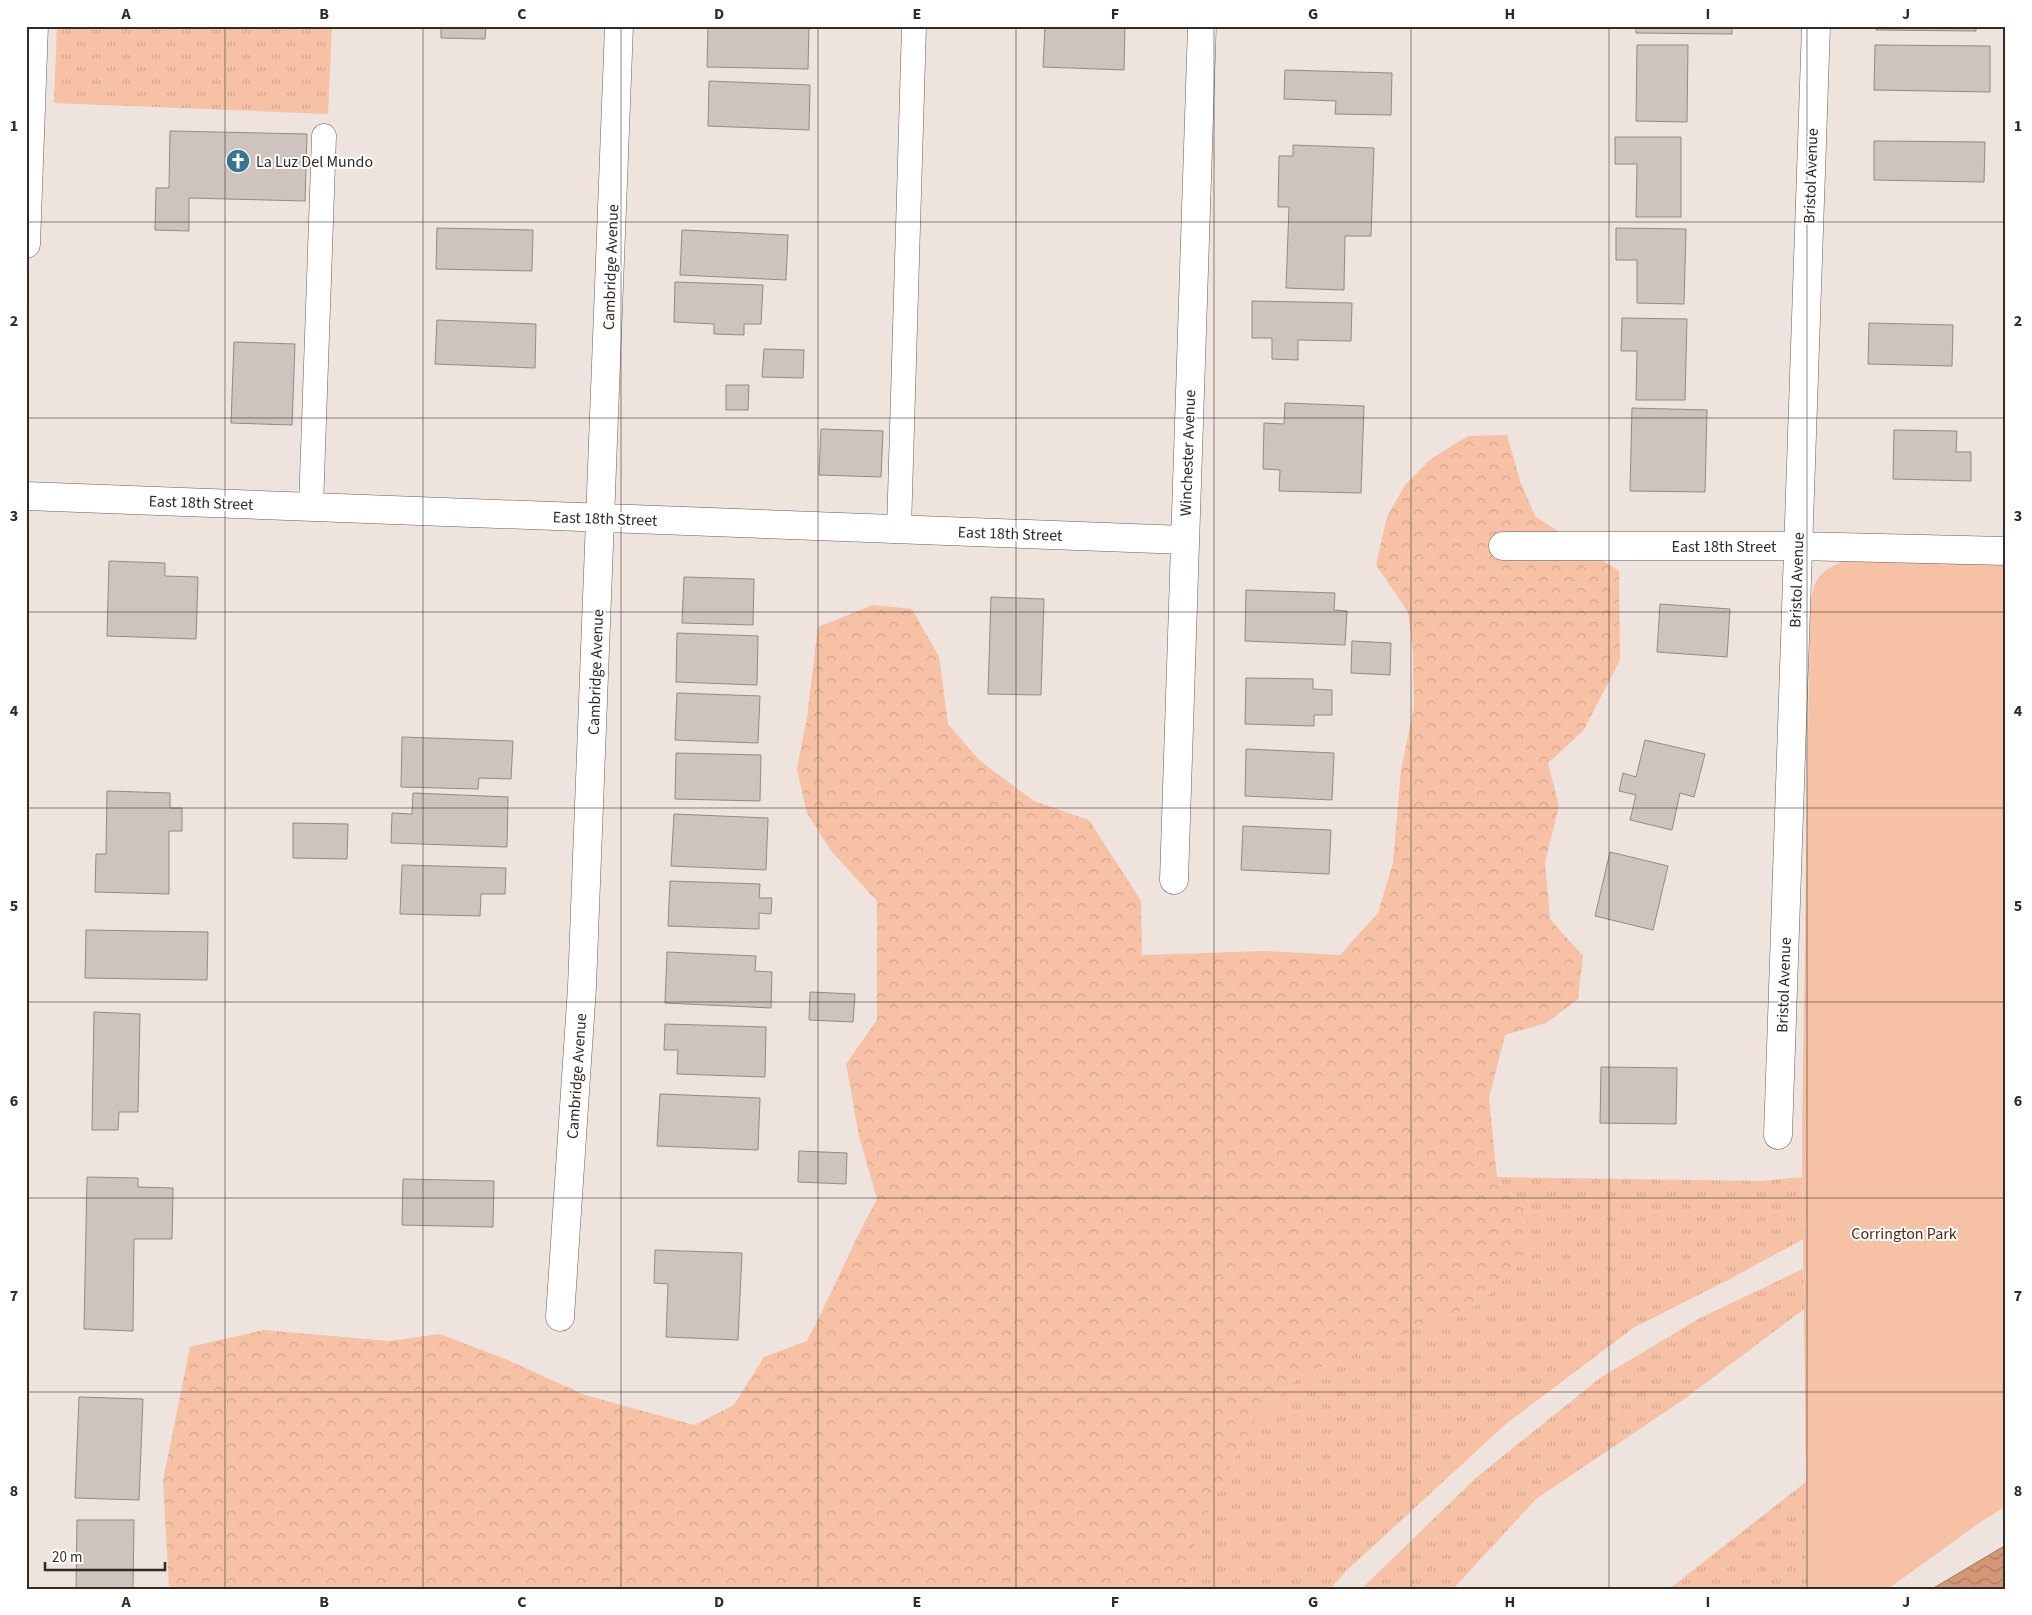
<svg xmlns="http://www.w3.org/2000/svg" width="2032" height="1615" font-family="'Source Sans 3',sans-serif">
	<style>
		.grass { fill: url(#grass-tufts) }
		.forest { fill: url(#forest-crowns) }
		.park { fill: #f6c1a5 }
		.water { fill: url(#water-waves); stroke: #a2775f }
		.building { fill: #cec3bd; stroke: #948a85 }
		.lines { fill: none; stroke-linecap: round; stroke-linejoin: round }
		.lane-casing { stroke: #675d58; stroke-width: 25 }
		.street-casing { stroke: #675d58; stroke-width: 29 }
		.lane { stroke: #fff; stroke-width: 24 }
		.street { stroke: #fff; stroke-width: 28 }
		.grid { fill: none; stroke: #2f2b28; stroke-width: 1; stroke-opacity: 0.55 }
		.labels { text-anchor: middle; stroke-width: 4; stroke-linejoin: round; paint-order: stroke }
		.poi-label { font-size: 16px; fill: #2f2b28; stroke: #fff; text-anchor: start }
		.street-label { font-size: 16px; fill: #2f2b28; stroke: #fff }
		.park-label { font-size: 16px; fill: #4f270f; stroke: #fff }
		.neatline { fill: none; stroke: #2f2b28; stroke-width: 2 }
		.grid-label { font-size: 16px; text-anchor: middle; font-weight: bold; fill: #2f2b28 }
	</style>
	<defs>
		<pattern id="grass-tufts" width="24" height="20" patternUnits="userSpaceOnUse" patternTransform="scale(1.25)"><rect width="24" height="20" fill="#f6c1a5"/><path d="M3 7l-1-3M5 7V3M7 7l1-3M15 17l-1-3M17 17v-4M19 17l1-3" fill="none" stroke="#d3a68e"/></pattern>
		<pattern id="forest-crowns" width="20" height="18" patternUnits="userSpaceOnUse" patternTransform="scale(1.25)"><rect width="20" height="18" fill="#f6c1a5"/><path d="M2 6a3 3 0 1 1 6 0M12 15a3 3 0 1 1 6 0" fill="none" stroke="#d3a68e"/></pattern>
		<pattern id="water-waves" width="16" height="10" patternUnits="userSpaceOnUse" patternTransform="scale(1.25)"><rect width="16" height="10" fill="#d39776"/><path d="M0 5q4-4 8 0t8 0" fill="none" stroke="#ac7b61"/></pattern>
	</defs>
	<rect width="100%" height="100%" fill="#eee3dd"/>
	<!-- grass -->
	<path class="grass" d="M57,26H332L328,114L54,103Z
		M1497,1177L1762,1181L1802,1177L1803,1239L1730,1279L1633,1328L1507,1423L1346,1571L1330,1589H1191L1195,1546L1220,1486L1255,1421L1300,1376L1481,1303L1528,1213Z
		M1803,1269L1804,1309L1687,1397L1536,1499L1453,1589H1361L1477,1477L1600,1378L1700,1318Z
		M1806,1482L1807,1589H1669Z"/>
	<!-- forest -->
	<path class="forest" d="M1507,435L1520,481L1535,516L1619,571L1620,660L1583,731L1548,763L1559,806L1545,862L1550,919L1583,956L1578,999L1546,1023L1505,1035L1489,1098L1497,1177L1528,1213L1527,1255L1481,1303L1300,1376L1255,1421L1220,1486L1195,1546L1191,1589H169L163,1480L190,1347L264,1330L389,1341L440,1334L505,1359L585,1395L694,1425L734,1405L764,1357L807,1341C832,1294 851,1246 877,1199L859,1136L846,1064L877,1020V901L832,852L807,813L797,769L807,717L818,627L873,605L912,609L939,657L948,724L980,761L1034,801L1089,820L1141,901L1142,955L1267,951L1340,955L1378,913L1393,863L1401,770L1414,707L1413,651L1408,612L1376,565L1387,517L1405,485L1431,459L1468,436Z"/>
	<!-- park -->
	<path class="park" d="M1848,559L2006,563V1506L1979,1523L1888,1589H1807L1802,1138L1810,607C1814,575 1820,572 1848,559Z"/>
	<!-- water -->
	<path class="water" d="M2006,1545V1589H1932Z"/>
	<!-- building -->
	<path class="building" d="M441,26H486L485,39L441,38Z
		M708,26H809L808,69L707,67Z
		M1045,26H1125L1124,70L1043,67Z
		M1636,26H1732V34L1636,33Z
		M1877,26H1976V31L1876,30Z
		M1637,45H1688L1687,122L1636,121Z
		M1875,45L1990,46V92L1874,90Z
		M1285,70L1392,73L1391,115L1335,114L1336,101L1284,99Z
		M709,81L810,85L809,130L708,126Z
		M170,131L307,134L305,201L189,198V231L155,230L156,188H169Z
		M1615,137H1681V217H1636L1637,164H1615Z
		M1874,141L1985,142L1984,182L1874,180Z
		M1293,145L1374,148L1371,236H1345L1344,290L1286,288L1289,207H1278L1279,156H1293Z
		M437,228L533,230L532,271L436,269Z
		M1616,228L1686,229L1684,304L1637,303V260H1616Z
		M682,230L788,235L786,280L680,275Z
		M675,282L763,285L761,324H744V335L714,334V324L674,322Z
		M1252,301L1352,303L1351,341L1298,340V360L1272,359V338H1252Z
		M1622,318L1687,319L1685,400H1636L1637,351H1621Z
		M437,320L536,324L535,368L435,364Z
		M1869,323L1953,325L1952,366L1868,364Z
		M234,342L295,344L292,425L231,423Z
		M764,349L804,350L803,378L762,377Z
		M726,385H749L748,410H726Z
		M1285,403L1364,406L1361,493L1279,491L1280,470L1263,469L1264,423L1284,424Z
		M1632,408L1707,410L1705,492L1630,491Z
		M821,429L883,431L881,477L819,475Z
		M1894,430L1957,431L1956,452H1971V481L1893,479Z
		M109,561L165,563V576L198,577L196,639L107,636Z
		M684,577L754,579L753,625L682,623Z
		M1246,590L1335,593L1334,610L1347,611L1345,645L1245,641Z
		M991,597L1044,599L1041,695L988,694Z
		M1660,604L1730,609L1727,657L1657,652Z
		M677,633L758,636L757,685L676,682Z
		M1352,641L1391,643L1390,675L1351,673Z
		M1246,678L1313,679V689L1332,690V715H1314V726L1245,724Z
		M677,693L760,696L758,743L675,740Z
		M402,737L513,741L511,779L479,778L478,789L401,787Z
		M1645,740L1705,754L1694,797L1680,793L1672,830L1630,820L1636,795L1619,791L1623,773L1636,777Z
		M1246,749L1334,753L1332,800L1245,796Z
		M676,753L761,755L760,801L675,799Z
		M107,791L170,793V808H182V831H169V894L95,892L96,854H106Z
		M413,793L508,797L507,847L391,843L392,813L412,814Z
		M674,814L768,818L766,870L671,866Z
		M293,823L348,824L347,859L293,858Z
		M1243,826L1331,830L1329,874L1241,870Z
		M1610,852L1668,866L1653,930L1595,916Z
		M402,865L506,868L505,894H481L480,916L400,914Z
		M670,881L760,884L759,898H772L771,914L759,913V929L668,926Z
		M86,930L208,932L207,980L85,978Z
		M667,952L756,956L755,971L772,972L771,1008L665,1003Z
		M810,992L855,994L853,1022L809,1020Z
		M94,1012L140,1014L138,1112H119L118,1130H92Z
		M665,1024L766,1027L765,1077L677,1074L678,1050H664Z
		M1601,1067L1677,1068L1676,1124L1600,1123Z
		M660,1094L760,1098L758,1150L657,1146Z
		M799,1151L847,1153L846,1184L798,1182Z
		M87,1177L138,1178V1187L173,1188L172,1239H134L133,1331L84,1329Z
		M403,1179L494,1181L493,1227L402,1225Z
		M655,1250L742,1253L738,1340L666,1337L668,1284L654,1283Z
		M79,1397L143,1399L139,1500L75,1498Z
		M77,1520H134L133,1589H76Z"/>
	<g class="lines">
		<!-- lane casing -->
		<g class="lane-casing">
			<path id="lane" d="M311,507L324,136
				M899,529L914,26"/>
		</g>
		<!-- street casing -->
		<g class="street-casing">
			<path id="street" d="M26,244L34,26
				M26,496L1184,540
				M1503,546H1797L2006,551
				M1174,880L1202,26
				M1778,1135L1816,26
				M560,1317L582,987L619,26"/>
		</g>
		<!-- lane -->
		<use href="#lane" class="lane"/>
		<!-- street -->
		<use href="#street" class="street"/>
	</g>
	<!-- grid -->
	<path class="grid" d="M225,26V1589M423,26V1589M621,26V1589M818,26V1589M1016,26V1589M1214,26V1589M1411,26V1589M1609,26V1589M1807,26V1589M26,222H2006M26,418H2006M26,612H2006M26,808H2006M26,1002H2006M26,1198H2006M26,1392H2006"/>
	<!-- icons -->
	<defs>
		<g id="church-disc" transform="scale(1.25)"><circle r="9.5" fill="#3b748e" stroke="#fff"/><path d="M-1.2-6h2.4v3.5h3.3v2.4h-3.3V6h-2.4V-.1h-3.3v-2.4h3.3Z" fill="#fff"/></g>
	</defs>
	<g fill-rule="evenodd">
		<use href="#church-disc" x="238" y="161"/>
	</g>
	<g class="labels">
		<!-- poi labels -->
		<g class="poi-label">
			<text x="256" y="167">La Luz Del Mundo</text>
		</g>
		<!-- street labels -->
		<g class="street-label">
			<text transform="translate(1810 176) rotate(-88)" y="6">Bristol Avenue</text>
			<text transform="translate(610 267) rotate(-88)" y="6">Cambridge Avenue</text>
			<text transform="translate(1187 453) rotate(-88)" y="6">Winchester Avenue</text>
			<text transform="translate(201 502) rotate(2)" y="6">East 18th Street</text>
			<text transform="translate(605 518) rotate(2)" y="6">East 18th Street</text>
			<text transform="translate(1010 533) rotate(2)" y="6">East 18th Street</text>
			<text x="1724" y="552">East 18th Street</text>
			<text transform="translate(1796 580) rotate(-88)" y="6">Bristol Avenue</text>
			<text transform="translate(595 672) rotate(-88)" y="6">Cambridge Avenue</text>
			<text transform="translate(1783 985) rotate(-88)" y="6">Bristol Avenue</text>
			<text transform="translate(576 1076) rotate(-86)" y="6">Cambridge Avenue</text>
		</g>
		<!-- park labels -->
		<g class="park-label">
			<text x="1904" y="1239">Corrington Park</text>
		</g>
	</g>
	<!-- border -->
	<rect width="2032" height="1615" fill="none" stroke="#ffffff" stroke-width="55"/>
	<!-- scale -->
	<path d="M45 1562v8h120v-8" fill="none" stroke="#2f2b28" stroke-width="2.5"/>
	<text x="52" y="1562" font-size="15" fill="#2f2b28" stroke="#ffffff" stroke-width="4" paint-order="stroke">20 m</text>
	<rect x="28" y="28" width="1976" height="1560" class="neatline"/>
	<g class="grid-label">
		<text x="126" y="19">A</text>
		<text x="324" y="19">B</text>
		<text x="522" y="19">C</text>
		<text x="719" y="19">D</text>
		<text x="917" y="19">E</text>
		<text x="1115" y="19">F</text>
		<text x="1313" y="19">G</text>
		<text x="1510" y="19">H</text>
		<text x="1708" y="19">I</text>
		<text x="1906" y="19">J</text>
		<text x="14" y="131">1</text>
		<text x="2018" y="131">1</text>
		<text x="14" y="326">2</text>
		<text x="2018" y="326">2</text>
		<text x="14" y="521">3</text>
		<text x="2018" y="521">3</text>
		<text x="14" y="716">4</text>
		<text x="2018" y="716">4</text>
		<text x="14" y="911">5</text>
		<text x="2018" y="911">5</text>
		<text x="14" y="1106">6</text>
		<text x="2018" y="1106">6</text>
		<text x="14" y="1301">7</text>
		<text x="2018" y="1301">7</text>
		<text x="14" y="1496">8</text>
		<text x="2018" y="1496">8</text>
		<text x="126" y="1607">A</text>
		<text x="324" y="1607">B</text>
		<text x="522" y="1607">C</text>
		<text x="719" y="1607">D</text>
		<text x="917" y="1607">E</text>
		<text x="1115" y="1607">F</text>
		<text x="1313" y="1607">G</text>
		<text x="1510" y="1607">H</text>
		<text x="1708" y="1607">I</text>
		<text x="1906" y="1607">J</text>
	</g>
</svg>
